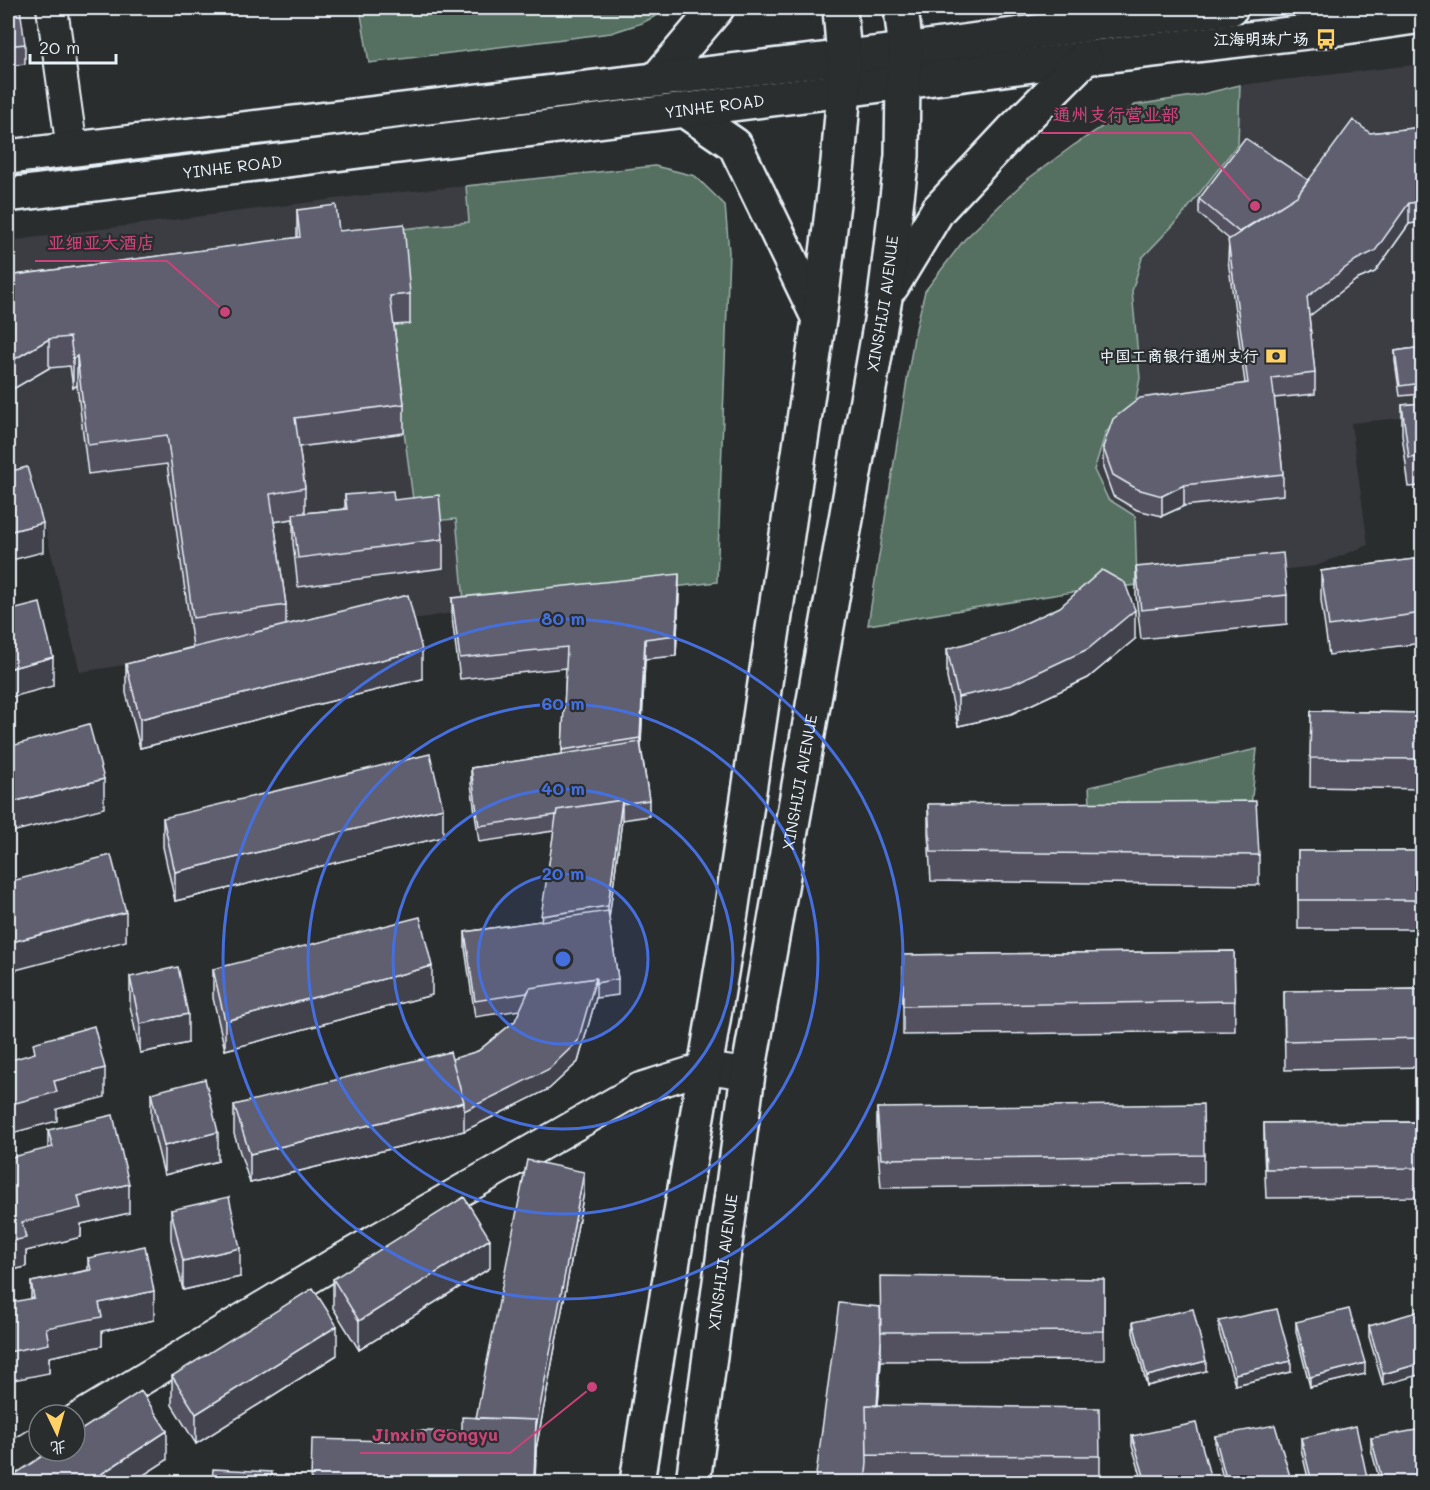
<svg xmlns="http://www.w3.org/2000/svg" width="1430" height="1490" font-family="Mali,'LXGW WenKai TC',sans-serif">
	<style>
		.built { fill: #3a3c42 }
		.green { fill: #547060; stroke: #9eb0ac; stroke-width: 1.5 }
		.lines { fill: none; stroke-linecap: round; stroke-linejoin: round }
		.minor-casing { stroke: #e8f1f8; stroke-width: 34 }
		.major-casing { stroke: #e8f1f8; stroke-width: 38 }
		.minor { stroke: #2a2d2e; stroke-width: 30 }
		.major { stroke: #2a2d2e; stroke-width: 33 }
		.wall { fill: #535160; stroke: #e8f1f8; stroke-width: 1.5 }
		.shaded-wall { fill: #43424e; stroke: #e8f1f8; stroke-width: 1.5 }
		.building { fill: #605e70; stroke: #e8f1f8; stroke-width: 1.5 }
		.ring { fill: none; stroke: #466fde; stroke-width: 3 }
		.labels { text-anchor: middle; stroke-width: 4.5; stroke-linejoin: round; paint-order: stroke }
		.poi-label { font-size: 16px; font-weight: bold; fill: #e8f1f8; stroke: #2a2d2e; text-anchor: end }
		.street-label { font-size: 16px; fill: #e8f1f8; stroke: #2a2d2e }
		.centre { fill: #466fde; stroke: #2a2d2e; stroke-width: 3 }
		.ring-label { font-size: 18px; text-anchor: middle; font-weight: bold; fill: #466fde; stroke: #2a2d2e; stroke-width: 4.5; stroke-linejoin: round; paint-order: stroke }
		.leader { fill: none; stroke: #ca437a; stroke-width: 2 }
		.callout-dot { fill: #ca437a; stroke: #2a2d2e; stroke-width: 2 }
		.callout-label { font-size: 18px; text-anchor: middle; font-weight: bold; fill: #ca437a; stroke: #2a2d2e; stroke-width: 4.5; stroke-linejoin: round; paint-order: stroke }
	</style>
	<rect width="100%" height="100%" fill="#2a2d2e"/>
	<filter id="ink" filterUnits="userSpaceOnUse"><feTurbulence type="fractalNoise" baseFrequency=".0167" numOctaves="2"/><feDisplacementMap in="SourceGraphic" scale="12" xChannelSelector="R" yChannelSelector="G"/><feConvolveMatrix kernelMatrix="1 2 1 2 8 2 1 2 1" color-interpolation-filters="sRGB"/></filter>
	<g filter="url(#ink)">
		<!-- built -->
		<path class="built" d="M1422,64V416L1351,423L1368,545L1316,566L1137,585L1135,516L1108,499L1094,470L1106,432L1134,410L1140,378L1132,291L1142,258L1181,217L1238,144L1240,85Z
			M466,186L470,222L384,231L410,324L391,325L416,522L456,519L465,611L80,672L34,483L8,488V241L358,196Z"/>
		<!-- green -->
		<path class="green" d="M360,8H671L642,23L611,33L369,63Z
			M1240,85L1238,144L1181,217L1142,258L1132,291L1140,378L1134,410L1106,432L1094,470L1108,499L1135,516L1137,585L1066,593L868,625L914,337L925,291L964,240L1025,181L1074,145L1135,105L1199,95Z
			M655,166L695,176L725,205L729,252L717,582L465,611L456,519L416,522L390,325L410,323L383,231L469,222L466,186Z
			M1257,749L1250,816L1091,820L1089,787Z"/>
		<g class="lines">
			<!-- minor casing -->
			<g class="minor-casing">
				<path id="minor" d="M52,8L72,149
					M75,1420L337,1262L640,1088L705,1068L748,1074
					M8,1461L39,1442"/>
			</g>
			<!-- major casing -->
			<g class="major-casing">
				<g id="major">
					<path d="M656,80L717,8"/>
					<path d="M684,110L735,145L819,319"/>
					<path d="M8,157L906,50L1100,23L1231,8"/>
					<path id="s1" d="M8,195L844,90L1085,58L1325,30L1422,16"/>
					<path d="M892,286L938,210L1012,131L1085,58"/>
					<path d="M637,1482L651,1392L730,919L819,319L838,162L844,90V58L840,8"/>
					<path id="s2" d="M693,1482L748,1074L885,298L902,156L903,82L906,50L901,8"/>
				</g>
			</g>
			<!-- minor -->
			<use href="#minor" class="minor"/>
			<!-- major -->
			<use href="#major" class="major"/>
		</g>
		<!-- wall -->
		<path class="wall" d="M8,8L25,44V64L8,66Z
			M1422,127V222L1409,224L1375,272L1356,280L1309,316L1315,373V394L1274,398L1283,474V495L1184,506L1162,516L1137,510L1113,496L1103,468V447L1245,383L1228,260L1229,239L1199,214V199L1308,180L1370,133Z
			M297,210L339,231L410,294V324L394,325L404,404V433L299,447L305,488V513L345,509V495L394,500L443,539V568L298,587L293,543V519L274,522L286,605V625L422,679L140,748L126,693V664L193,647L167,464L88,474L77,385L73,388L70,366L49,368L8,392V276L297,238Z
			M1422,347V394L1400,396L1395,361V351Z
			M1422,403V486L1409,487L1402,435V405Z
			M1422,558V643L1329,655L1321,600V571Z
			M1136,567L1287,595V624L1141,639L1136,596Z
			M679,594L676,656L645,659L641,746L649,800V816L622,820L609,918L618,979V995L596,998L578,1062L549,1089L464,1131L250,1183L234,1134V1105L452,1060L478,1051L515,1021L520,1010L475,1017L465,948V932L541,921L554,831L479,842L471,784V768L562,754L566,668L460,679L452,618V598Z
			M1135,639L1088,678L1011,714L958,726L947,678V649Z
			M1311,711L1422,713V789L1310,787Z
			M928,804L1259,855V885L931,881L928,833Z
			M163,818L443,837L175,901L163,847Z
			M1298,851H1422V929H1298Z
			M1234,951L1235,1031L903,1035V955Z
			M213,969L432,995L225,1050L213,998Z
			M130,977L188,1043L140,1053L130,1006Z
			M1422,989V1067L1285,1070L1284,991Z
			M151,1093L218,1161L164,1175L151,1122Z
			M877,1108L1204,1155V1184L881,1188L877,1137Z
			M1422,1122V1197L1266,1198L1264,1152V1123Z
			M48,1130L129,1213L81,1224V1237L26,1251V1267L8,1271L48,1148Z
			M584,1192L536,1449L535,1482H311L390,1441L462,1432L476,1418Z
			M171,1210L240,1277L183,1290L171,1239Z
			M88,1258L154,1320L102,1331V1346L49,1357V1373L31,1298V1282L88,1270Z
			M490,1268L359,1350L333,1308V1279Z
			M1104,1279V1360L881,1361V1360L878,1406L1100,1456V1482H815L880,1307Z
			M1422,1317L1383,1385L1369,1337V1326Z
			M1219,1321L1291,1372L1235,1385L1219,1332Z
			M1133,1322L1206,1371L1147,1386L1133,1333Z
			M1296,1322L1365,1374L1310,1387L1296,1332Z
			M337,1355L196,1444L172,1405V1376Z
			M1132,1436L1210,1482H1143L1132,1446Z
			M1215,1436L1291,1482H1224L1215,1447Z
			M1301,1438L1368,1482H1309L1301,1449Z
			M1371,1438L1422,1482H1380L1371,1449Z"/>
		<!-- shaded-wall -->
		<path class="shaded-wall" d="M1409,203V224L1375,272L1356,280L1307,318V297Z
			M49,339V368L8,392V363Z
			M77,356V385L73,388V359Z
			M1184,485V506L1162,516V496Z
			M43,523V552L8,561V532Z
			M679,574V594L676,656V635Z
			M1135,610V639L1088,678L1011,714L958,726V697Z
			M645,639V659L640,758V738Z
			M422,650V679L140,748V719Z
			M53,657V686L8,698V669Z
			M104,779V808L8,833V803Z
			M622,800V820L608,926V906Z
			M443,808V837L175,901V872Z
			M126,912V941L8,972V943Z
			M432,966V995L225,1050V1021Z
			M596,978V998L578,1062L549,1089L464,1131V1111Z
			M188,1014V1043L140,1053V1024Z
			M105,1068V1097L57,1109V1121L8,1134V1105L54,1081Z
			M464,1102V1131L250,1183V1154Z
			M218,1132V1161L164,1175V1146Z
			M584,1172V1192L536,1449L535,1482H534L536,1420Z
			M129,1184V1213L81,1224V1237L26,1251V1267L8,1271V1242L22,1222L78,1196Z
			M490,1239V1268L359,1350V1321Z
			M240,1248V1277L183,1290V1261Z
			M154,1291V1320L102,1331V1346L49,1357V1373L8,1381V1352L46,1328L99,1303Z
			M337,1326V1355L196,1444V1414Z
			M881,1341V1361L876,1435V1414Z
			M1206,1361V1371L1147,1386V1376Z
			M1291,1361V1372L1235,1385V1374Z
			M1365,1363V1374L1310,1387V1377Z
			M1422,1363V1374L1383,1385V1374Z
			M167,1431V1460L133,1482H89Z
			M1210,1476V1482H1185Z"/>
		<!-- building -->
		<path class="building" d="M8,8H20L25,44L8,46Z
			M1353,120L1370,133L1422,127V202L1409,203L1375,251L1356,260L1307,297L1315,373L1272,378L1283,474L1184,485L1162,496L1137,489L1113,475L1103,447L1113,419L1140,398L1248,383L1228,240L1297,196Z
			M1245,138L1308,180L1297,196L1239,232L1199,199Z
			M336,205L339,231L404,224L410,294L390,296L404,404L295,418L305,488L270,494L286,605L193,618L167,435L88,445L77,356L73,359L70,337L49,339L8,363V276L300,237L297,210Z
			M1422,347V383L1400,386L1395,351Z
			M1422,403V457L1409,458L1402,405Z
			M27,467L43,523L8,532V472Z
			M393,491L394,500L439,495L443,539L298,558L293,514L347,509L345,495Z
			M1283,553L1287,595L1141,610L1136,567Z
			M1422,558V613L1329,626L1321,571Z
			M1102,570L1125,583L1135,610L1088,649L1011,685L958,697L947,649L1006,632L1060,607Z
			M679,574L676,635L645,639L640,738L562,750L567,647L460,658L452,598Z
			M408,595L422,650L140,719L126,664Z
			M40,603L53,657L8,669V611Z
			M1311,711L1422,713V759L1310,758Z
			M89,724L104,779L8,803V747Z
			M640,742L649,800L622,804V800L557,810L556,815L479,826L471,768Z
			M430,754L443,808L175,872L163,818Z
			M622,800L608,906L541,916L557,810Z
			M1256,801L1259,855L931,852L928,804Z
			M1298,851H1422V900H1298Z
			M111,855L126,912L8,943V882Z
			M608,911L618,979L596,983V978L530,988L527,993L475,1001L465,932Z
			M420,917L432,966L225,1021L213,969Z
			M1234,951L1235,1001L903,1006V955Z
			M178,967L188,1014L140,1024L130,977Z
			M596,978L578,1041L549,1069L464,1111V1102L452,1059L478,1051L515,1021L530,988Z
			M1422,989V1038L1285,1041L1284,991Z
			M94,1026L105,1068L54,1081L57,1092L8,1105V1061L35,1053L33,1043Z
			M450,1052L464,1102L250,1154L234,1105Z
			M205,1079L218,1132L164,1146L151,1093Z
			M1203,1104L1204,1155L881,1159L877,1108Z
			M113,1115L129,1184L78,1196L81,1208L22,1222L26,1238L8,1242V1158L53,1147L48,1130Z
			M1422,1122V1168L1266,1169L1264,1123Z
			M527,1160L584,1172L536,1428V1420L476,1418Z
			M229,1197L240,1248L183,1261L171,1210Z
			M464,1197L490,1239L359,1321L333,1279Z
			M145,1246L154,1291L99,1303L102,1317L46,1328L49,1344L8,1352V1303L34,1298L31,1282L91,1270L88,1258Z
			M880,1276L1104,1279V1331L881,1332Z
			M313,1288L337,1326L196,1414L172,1376Z
			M839,1303L880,1307L881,1341L877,1406L866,1405L867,1463L865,1482H815Z
			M1193,1309L1206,1361L1147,1376L1133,1322Z
			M1277,1309L1291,1361L1235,1374L1219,1321Z
			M1349,1309L1365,1363L1310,1377L1296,1322Z
			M1420,1311L1422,1317V1363L1383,1374L1369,1326Z
			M141,1391L167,1431L89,1482H8V1479L50,1451H75V1434Z
			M866,1405L1099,1408L1100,1456L867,1455Z
			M462,1417L536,1420L534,1479L462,1477L461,1482H311L312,1439L390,1441V1430L462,1432Z
			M1196,1423L1210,1476L1185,1482H1146L1132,1436Z
			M1275,1425L1291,1480L1279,1482H1227L1215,1436Z
			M1356,1426L1368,1482H1312L1301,1438Z
			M1422,1429V1482H1383L1371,1438Z
			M213,1469L272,1472V1482H212Z"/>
	</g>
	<!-- distance rings -->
	<circle cx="563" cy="959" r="85" fill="#466fde" fill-opacity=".12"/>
	<g class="ring">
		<circle cx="563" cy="959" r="85"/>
		<circle cx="563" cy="959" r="170"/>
		<circle cx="563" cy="959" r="255"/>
		<circle cx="563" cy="959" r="340"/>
	</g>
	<!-- icons -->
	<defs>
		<g id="bus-bare" transform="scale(1.62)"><path d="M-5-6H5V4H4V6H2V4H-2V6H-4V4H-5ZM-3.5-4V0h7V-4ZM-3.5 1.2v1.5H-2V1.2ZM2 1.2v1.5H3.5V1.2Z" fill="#ffd166" stroke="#2a2d2e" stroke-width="2.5" paint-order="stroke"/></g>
		<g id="bank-bare" transform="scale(1.62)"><path d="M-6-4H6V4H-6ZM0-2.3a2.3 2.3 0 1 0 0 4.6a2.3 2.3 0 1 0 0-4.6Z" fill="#ffd166" stroke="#2a2d2e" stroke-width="2.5" paint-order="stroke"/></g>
	</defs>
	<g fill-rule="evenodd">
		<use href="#bus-bare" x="1326" y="39"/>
		<use href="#bank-bare" x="1276" y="356"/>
	</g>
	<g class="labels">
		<!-- poi labels -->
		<g class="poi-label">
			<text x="1309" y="45">江海明珠广场</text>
			<text x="1259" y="362">中国工商银行通州支行</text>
		</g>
		<!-- street labels -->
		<g class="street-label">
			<text dy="6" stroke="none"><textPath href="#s1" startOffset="712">YINHE ROAD</textPath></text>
			<text dy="6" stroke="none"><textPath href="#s1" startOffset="226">YINHE ROAD</textPath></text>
			<text dy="6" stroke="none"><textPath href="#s2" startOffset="1194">XINSHIJI AVENUE</textPath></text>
			<text dy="6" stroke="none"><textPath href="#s2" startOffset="708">XINSHIJI AVENUE</textPath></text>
			<text dy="6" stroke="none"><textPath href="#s2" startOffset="222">XINSHIJI AVENUE</textPath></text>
		</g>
	</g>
	<circle cx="563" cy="959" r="9" class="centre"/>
	<g class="ring-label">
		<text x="563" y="625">80 m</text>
		<text x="563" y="710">60 m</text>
		<text x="563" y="795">40 m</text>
		<text x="563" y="880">20 m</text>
	</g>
	<!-- callouts -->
	<path class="leader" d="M1255 206L1191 133H1041M225 312L167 261H35M592 1387L510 1453H360"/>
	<g class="callout-dot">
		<circle cx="1255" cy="206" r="6"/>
		<circle cx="225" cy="312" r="6"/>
		<circle cx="592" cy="1387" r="6"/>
	</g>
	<g class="callout-label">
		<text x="1116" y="121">通州支行营业部</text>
		<text x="101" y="249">亚细亚大酒店</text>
		<text x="435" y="1441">Jinxin Gongyu</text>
	</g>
	<!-- margin -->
	<rect width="1430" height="1490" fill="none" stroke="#2a2d2e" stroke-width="30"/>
	<rect x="15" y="15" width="1400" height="1460" fill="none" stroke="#e8f1f8" stroke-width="2" filter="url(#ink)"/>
	<!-- north arrow -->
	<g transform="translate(57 1433) rotate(175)"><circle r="28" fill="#2a2d2e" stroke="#767b7f" stroke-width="1.5"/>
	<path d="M0-4.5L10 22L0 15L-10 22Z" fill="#ffd166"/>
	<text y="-9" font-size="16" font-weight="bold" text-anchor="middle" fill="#e8f1f8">北</text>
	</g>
	<!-- scale -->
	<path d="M30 54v9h86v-9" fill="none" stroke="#e8f1f8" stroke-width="3"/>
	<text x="39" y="54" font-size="18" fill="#e8f1f8" stroke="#2a2d2e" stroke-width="4.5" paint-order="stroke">20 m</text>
</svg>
